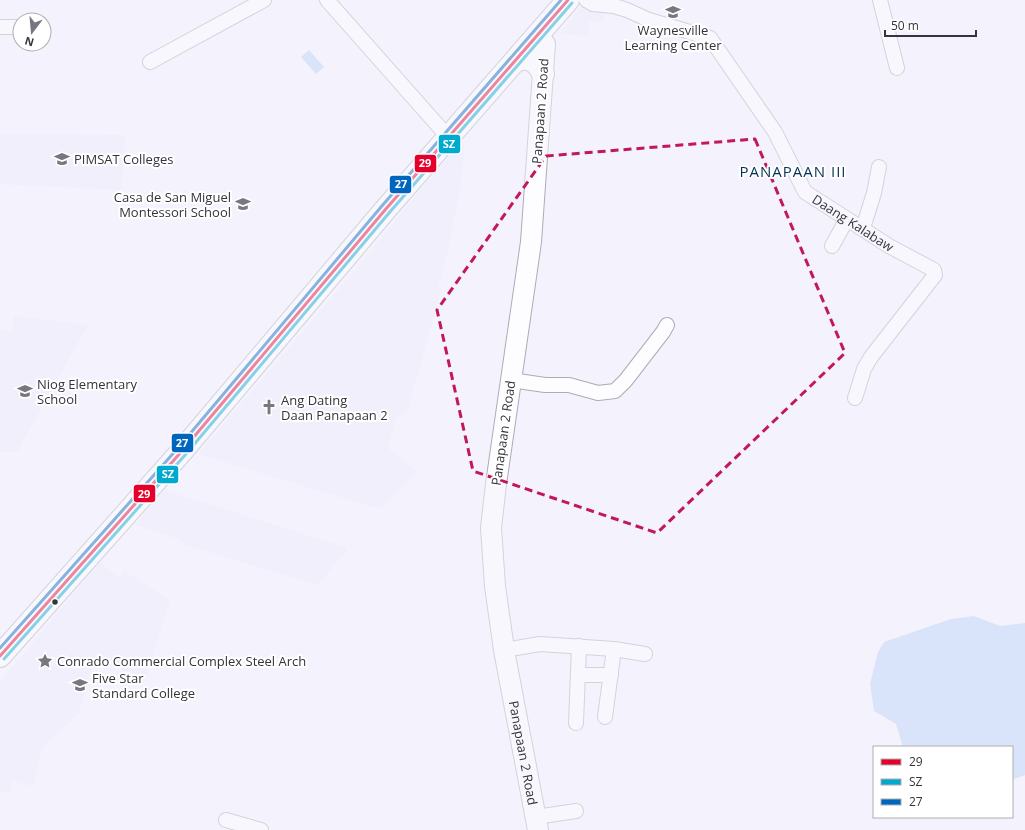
<svg xmlns="http://www.w3.org/2000/svg" width="1025" height="830" font-family="'Open Sans',sans-serif">
	<style>
		.built { fill: #eeeafd }
		.water { fill: #b9d2f8 }
		.lines { fill: none; stroke-linecap: round; stroke-linejoin: round }
		.street-casing { stroke: #adabb4; stroke-width: 16 }
		.secondary-casing { stroke: #adabb4; stroke-width: 22 }
		.highway-casing { stroke: #adabb4; stroke-width: 24 }
		.street { stroke: #fdfdff; stroke-width: 14 }
		.secondary { stroke: #fdfdff; stroke-width: 20 }
		.highway { stroke: #fdfdff; stroke-width: 22 }
		.bus-1-casing { stroke: #fff; stroke-width: 6 }
		.bus-2-casing { stroke: #fff; stroke-width: 6 }
		.bus-3-casing { stroke: #fff; stroke-width: 6 }
		.bus-1 { stroke: #e4002b; stroke-width: 3 }
		.bus-2 { stroke: #00a9ce; stroke-width: 3 }
		.bus-3 { stroke: #0065bd; stroke-width: 3 }
		.marked { fill: none; stroke: #c2185b; stroke-width: 3; stroke-dasharray: 8 5; stroke-linejoin: round }
		.bus-dot { fill: #35333c; stroke: #fff; stroke-width: 1.5 }
		.labels { text-anchor: middle; stroke-width: 4; stroke-linejoin: round; paint-order: stroke }
		.poi-label { font-size: 13px; fill: #35333c; stroke: #fff; text-anchor: start }
		.street-label { font-size: 13px; fill: #35333c; stroke: #fff }
		.quarter-label { font-size: 15px; letter-spacing: 1px; fill: #033256; stroke: #fff }
		.line-badge { stroke: #fff; stroke-width: 1.5 }
		.badge-label { font-size: 11px; text-anchor: middle; font-weight: bold; fill: #fff }
	</style>
	<rect width="100%" height="100%" fill="#f4f2fc"/>
	<!-- built -->
	<path class="built" d="M586,0L606,10L604,22L589,21L588,36L559,34L564,29Z
		M0,134L125,135L121,190L0,184Z
		M463,141L465,152L460,189L447,255L438,288L442,289L407,412L396,418L388,448L417,472L380,509L198,454L346,281L425,184Z
		M14,316L88,325L17,452H0V330L13,331Z
		M166,489L170,492L348,548L318,585L186,545L176,538L135,525Z
		M100,562L119,578L124,571L170,600L144,682L96,654L79,713L42,748L33,786L12,781L10,792L0,791V682Z"/>
	<!-- water -->
	<path class="water" d="M309,50L324,67L316,74L301,57Z
		M974,616L1000,626L1025,623V775L1012,780V747H903L896,724L874,711L870,684L878,652L884,642L951,619Z"/>
	<g class="lines">
		<!-- street casing -->
		<g class="street-casing">
			<g id="street">
				<path d="M327,0L449,138"/>
				<path id="s1" d="M586,0L593,4L614,6L627,10L649,20L710,38L775,132L805,192L889,246L934,270L935,275L871,357L864,369L855,398"/>
				<path d="M880,0L897,68"/>
				<path d="M0,27H16"/>
				<path d="M150,62L264,0"/>
				<path d="M863,228L874,193L879,167"/>
				<path d="M832,246L847,219"/>
				<path d="M511,380L545,385H569L598,393L615,391L626,380L663,332L667,325"/>
				<path d="M504,650L540,644L614,649L645,654"/>
				<path d="M579,675H611"/>
				<path d="M605,717L614,649"/>
				<path d="M576,723L579,646"/>
				<path d="M536,817L576,811"/>
				<path d="M226,820L261,830"/>
			</g>
		</g>
		<!-- secondary casing -->
		<g class="secondary-casing">
			<g id="secondary">
				<path id="s2" d="M537,36L545,44L531,242L496,484L491,528L495,586L504,650L538,830"/>
			</g>
		</g>
		<!-- highway casing -->
		<g class="highway-casing">
			<path id="highway" d="M513,63C526,54 537,60 543,74
				M0,656L182,451L385,210L568,0"/>
		</g>
		<!-- street -->
		<use href="#street" class="street"/>
		<!-- secondary -->
		<use href="#secondary" class="secondary"/>
		<!-- highway -->
		<use href="#highway" class="highway"/>
		<!-- bus-1 casing -->
		<g class="bus-1-casing">
			<path id="bus-1" d="M0,656L182,451L385,210L568,0"/>
		</g>
		<!-- bus-2 casing -->
		<g class="bus-2-casing">
			<path id="bus-2" d="M4,659L186,454L389,213L572,3"/>
		</g>
		<!-- bus-3 casing -->
		<g class="bus-3-casing">
			<path id="bus-3" d="M0,648L178,448L381,207L561,0"/>
		</g>
		<!-- bus-1 -->
		<use href="#bus-1" class="bus-1"/>
		<!-- bus-2 -->
		<use href="#bus-2" class="bus-2"/>
		<!-- bus-3 -->
		<use href="#bus-3" class="bus-3"/>
	</g>
	<!-- marked area -->
	<path d="M0 0H1025V830H0ZM755,139L845,353L657,533L473,471L437,310L546,156Z" fill="#f4f2fc" fill-opacity=".55" fill-rule="evenodd"/>
	<path class="marked" d="M755,139L845,353L657,533L473,471L437,310L546,156Z"/>
	<!-- icons -->
	<defs>
		<g id="school-bare" transform="scale(1.2)"><path d="M0-5L7-2L0 1L-7-2ZM-4 1L0 2.5L4 1V4Q0 6-4 4Z" fill="#78767f" stroke="#fff" stroke-width="2.5" paint-order="stroke"/></g>
		<g id="university-bare" transform="scale(1.2)"><path d="M0-5L7-2L0 1L-7-2ZM-4 1L0 2.5L4 1V4Q0 6-4 4Z" fill="#78767f" stroke="#fff" stroke-width="2.5" paint-order="stroke"/></g>
		<g id="church-bare" transform="scale(1.2)"><path d="M-1.2-6h2.4v3.5h3.3v2.4h-3.3V6h-2.4V-.1h-3.3v-2.4h3.3Z" fill="#78767f" stroke="#fff" stroke-width="2.5" paint-order="stroke"/></g>
		<g id="sight-bare" transform="scale(1.2)"><path d="M0-6L1.8-2.2L6-1.7L2.9 1.2L3.7 5.4L0 3.3L-3.7 5.4L-2.9 1.2L-6-1.7L-1.8-2.2Z" fill="#78767f" stroke="#fff" stroke-width="2.5" paint-order="stroke"/></g>
	</defs>
	<g fill-rule="evenodd">
		<use href="#school-bare" x="673" y="12"/>
		<use href="#university-bare" x="62" y="159"/>
		<use href="#school-bare" x="243" y="204"/>
		<use href="#school-bare" x="25" y="391"/>
		<use href="#church-bare" x="269" y="407"/>
		<use href="#sight-bare" x="45" y="661"/>
		<use href="#university-bare" x="80" y="685"/>
	</g>
	<!-- markers -->
	<circle class="bus-dot" cx="55" cy="602" r="3.5"/>
	<g class="labels">
		<!-- poi labels -->
		<g class="poi-label">
			<text x="673" y="35" text-anchor="middle">Waynesville<tspan x="673" dy="15">Learning Center</tspan></text>
			<text x="74" y="164">PIMSAT Colleges</text>
			<text x="231" y="202" text-anchor="end">Casa de San Miguel<tspan x="231" dy="15">Montessori School</tspan></text>
			<text x="37" y="389">Niog Elementary<tspan x="37" dy="15">School</tspan></text>
			<text x="281" y="405">Ang Dating<tspan x="281" dy="15">Daan Panapaan 2</tspan></text>
			<text x="57" y="666">Conrado Commercial Complex Steel Arch</text>
			<text x="92" y="683">Five Star<tspan x="92" dy="15">Standard College</tspan></text>
		</g>
		<!-- street labels -->
		<g class="street-label">
			<text transform="translate(540 111) rotate(-86)" y="5">Panapaan 2 Road</text>
			<text dy="5" stroke="none"><textPath href="#s1" startOffset="369">Daang Kalabaw</textPath></text>
			<text transform="translate(503 433) rotate(-82)" y="5">Panapaan 2 Road</text>
			<text dy="5" stroke="none"><textPath href="#s2" startOffset="726">Panapaan 2 Road</textPath></text>
		</g>
		<!-- quarter labels -->
		<g class="quarter-label">
			<text x="793" y="177">PANAPAAN III</text>
		</g>
	</g>
	<g class="line-badge">
		<rect x="438" y="134" width="23" height="20" rx="4" fill="#00a9ce"/>
		<rect x="414" y="154" width="23" height="19" rx="4" fill="#e4002b"/>
		<rect x="389" y="175" width="23" height="19" rx="4" fill="#0065bd"/>
		<rect x="171" y="433" width="23" height="20" rx="4" fill="#0065bd"/>
		<rect x="156" y="465" width="23" height="19" rx="4" fill="#00a9ce"/>
		<rect x="133" y="484" width="23" height="19" rx="4" fill="#e4002b"/>
	</g>
	<g class="badge-label">
		<text x="449" y="148">SZ</text>
		<text x="425" y="167">29</text>
		<text x="401" y="188">27</text>
		<text x="182" y="447">27</text>
		<text x="168" y="478">SZ</text>
		<text x="144" y="498">29</text>
	</g>
	<!-- legend -->
	<rect x="873" y="746" width="140" height="72" fill="#ffffff" stroke="#aeadb1"/>
	<rect x="881" y="759" width="20" height="6" fill="#e4002b" stroke="#aeadb1"/>
	<text x="909" y="766" font-size="12" fill="#35333c">29</text>
	<rect x="881" y="779" width="20" height="6" fill="#00a9ce" stroke="#aeadb1"/>
	<text x="909" y="786" font-size="12" fill="#35333c">SZ</text>
	<rect x="881" y="799" width="20" height="6" fill="#0065bd" stroke="#aeadb1"/>
	<text x="909" y="806" font-size="12" fill="#35333c">27</text>
	<!-- north arrow -->
	<g transform="translate(32 32) rotate(196)"><circle r="19" fill="#ffffff" stroke="#aeadb1"/>
	<path d="M0-3L7 15L0 10L-7 15Z" fill="#78767f"/>
	<text y="-6" font-size="11" font-weight="bold" text-anchor="middle" fill="#35333c">N</text>
	</g>
	<!-- scale -->
	<path d="M885 30v6h91v-6" fill="none" stroke="#35333c" stroke-width="2"/>
	<text x="891" y="30" font-size="12" fill="#35333c" stroke="#ffffff" stroke-width="3" paint-order="stroke">50 m</text>
</svg>
